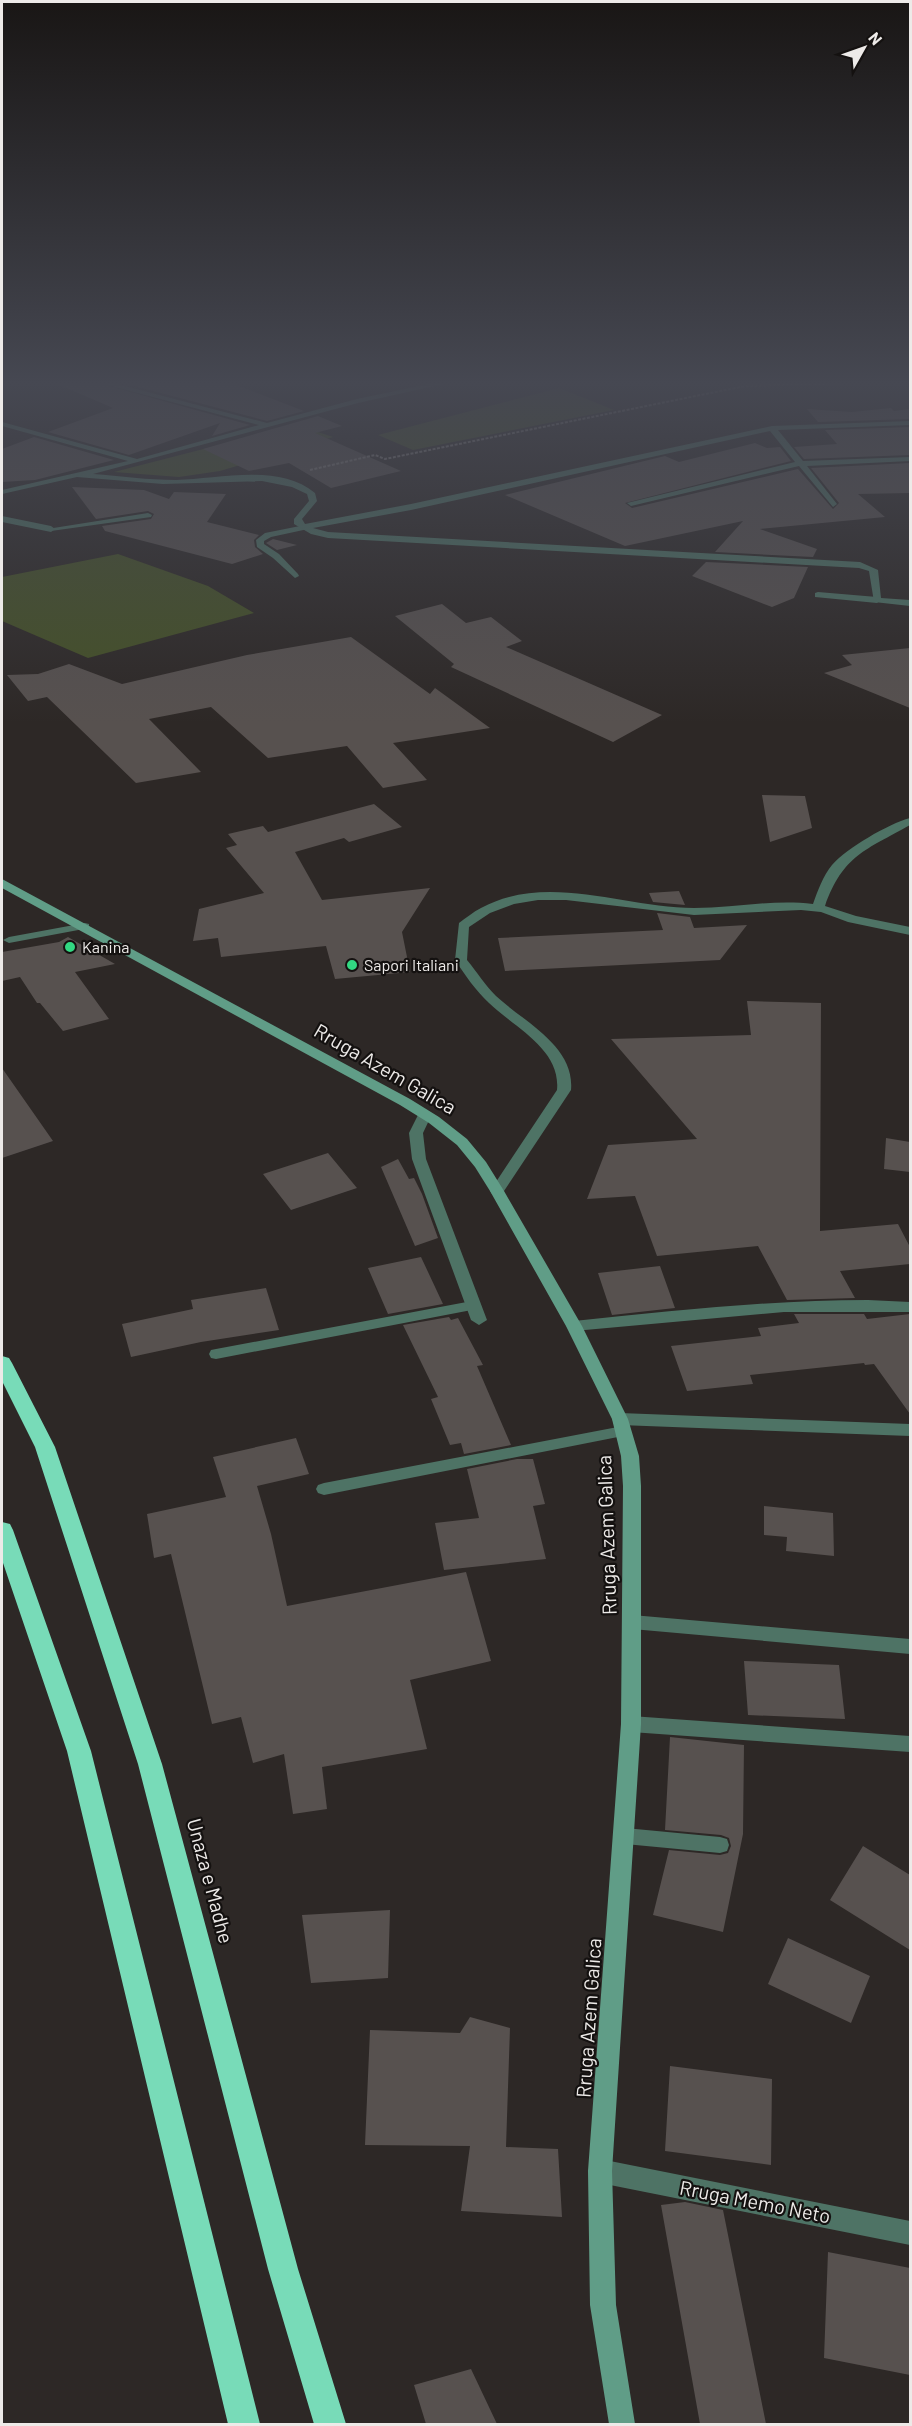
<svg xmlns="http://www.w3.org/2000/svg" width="912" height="2426" font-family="Barlow,sans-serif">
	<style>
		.green { fill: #455126 }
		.building { fill: #57514f }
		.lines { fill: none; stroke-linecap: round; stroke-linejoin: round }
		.path { stroke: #868280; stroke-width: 2; stroke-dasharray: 3 1.5; stroke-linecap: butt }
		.lane { fill: #4e7365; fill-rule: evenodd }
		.street { fill: #4e7365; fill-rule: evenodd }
		.secondary { fill: #609d87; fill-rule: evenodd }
		.highway { fill: #78dbb8; fill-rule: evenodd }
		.poi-dot { fill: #32d882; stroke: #141110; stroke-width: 2 }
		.labels { text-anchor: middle; stroke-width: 4.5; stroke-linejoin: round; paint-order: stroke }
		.poi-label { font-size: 16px; fill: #edeae8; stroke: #141110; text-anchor: start }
		.near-street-label { font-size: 20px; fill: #edeae8; stroke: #141110 }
	</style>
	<rect width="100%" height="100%" fill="#2d2826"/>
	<!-- green -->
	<path class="green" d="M559,388L614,410L413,450L378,435Z
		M297,425L333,437L220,471L179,477L114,472Z
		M118,554L208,586L254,613L88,658L2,621V577Z"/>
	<!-- building -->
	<path class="building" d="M55,383H98L250,425L212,436L220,423L129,455L48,432L113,408Z
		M123,383H231L304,411L267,421Z
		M891,408L894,411L910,409V419L818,422L807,409L852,412Z
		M318,416L342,426L315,433L401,471L331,488L289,463L249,471L203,449Z
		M910,427V455L804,459L794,447L837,444L825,430Z
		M34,437L114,460L35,480L2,482V449Z
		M755,443L767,448L780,447L791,461L625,503L632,508L798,469L833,509L839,503L811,468L910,463V493L858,494L885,517L760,529L817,549L813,557L715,552L743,521L625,546L505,495L665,456L679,462Z
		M72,487L144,490L169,499L174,492L226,494L207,522L259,535L254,540L255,547L263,554L232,564L105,531L102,526L151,519L154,514L148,511L96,519Z
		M273,539L297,545L277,550L266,543Z
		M706,562L808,567L794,598L772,607L692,576Z
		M442,604L466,623L491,617L522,641L506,647L662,715L613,742L451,667L454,664L395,616Z
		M351,637L430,694L435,688L490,728L393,743L427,780L383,788L347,746L268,758L211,707L149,719L201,772L136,783L47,697L28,701L7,675L38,674L69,664L122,684L247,655Z
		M910,648V708L824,673L852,665L842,655Z
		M762,795L805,796L812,828L770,842Z
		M374,804L402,827L349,842L344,838L295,852L322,900L430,888L402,932L410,972L335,979L326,946L221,957L218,938L193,941L199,909L264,893L226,848L237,845L228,834L263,826L268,832Z
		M679,891L685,905L653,902L649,893Z
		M657,913L690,917L694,928L747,925L720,960L505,971L498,938L663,930Z
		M68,937L115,964L75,972L109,1019L63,1031L40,1003H37L20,977L2,981V952L59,942Z
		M747,1001L821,1003L820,1231L898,1224L910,1247V1264L840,1271L855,1298L787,1300L758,1246L657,1256L635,1196L587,1199L608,1145L697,1139L611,1039L751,1035Z
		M2,1068L53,1141L2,1158Z
		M886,1138L910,1142V1172L884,1169Z
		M328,1153L357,1188L291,1210L263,1174Z
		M398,1159L409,1179L414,1178L422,1194L438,1238L415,1246L381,1167Z
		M421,1257L443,1304L388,1314L368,1268Z
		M660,1266L675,1308L612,1315L598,1273Z
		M266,1288L279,1330L201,1342L131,1357L122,1324L193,1309L191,1300Z
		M794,1314H864L867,1319L910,1314V1414L874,1364L865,1365L864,1363L750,1375L753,1384L687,1391L671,1346L761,1336L758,1328L799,1323Z
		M449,1317L451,1320L458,1318L483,1365L477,1366L511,1445L464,1454L461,1443L450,1445L431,1399L438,1397L403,1325Z
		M296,1438L309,1474L257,1486L271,1534L287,1606L466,1572L491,1661L410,1680L427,1749L322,1767L327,1809L293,1814L284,1754L253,1763L241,1717L212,1724L171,1554L154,1558L147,1514L226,1497L213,1457Z
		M517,1459H533L545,1504L533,1506L546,1559L444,1570L435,1523L479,1518L467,1469Z
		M764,1506L833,1513L834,1556L786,1551L787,1537L764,1535Z
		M744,1661L839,1665L845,1719L748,1715Z
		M670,1737L744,1745L743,1834L723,1932L653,1915L669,1850L720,1855L728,1853L731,1846L729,1838L721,1835L665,1830Z
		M863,1846L910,1875V1950L830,1900Z
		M390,1910L388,1978L311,1983L302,1915Z
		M788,1938L870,1976L851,2023L768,1984Z
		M470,2017L510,2028L506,2147L558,2149L562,2217L461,2211L470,2146L365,2145L370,2030L460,2033Z
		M670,2066L772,2079L771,2165L665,2151Z
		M685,2202L723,2210L766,2424H700L661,2205Z
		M828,2252L910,2268V2375L824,2358Z
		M471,2369L497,2424H426L414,2385Z"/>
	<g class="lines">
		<!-- path -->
		<path class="path" d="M310,470L375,455L385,459L745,386L848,383"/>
		<!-- lane -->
		<path class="lane" d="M148,513L152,515L151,517L51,531L47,529Z
			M305,525H308V529L271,537L264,541V544L279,554L298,574L299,576L295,578L273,558L257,547L256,540L265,533Z
			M818,592L877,597L881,600L877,603L815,597V593Z
			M85,923L89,924V928L9,943L3,940L9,937Z
			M472,1301L477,1303L479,1306L477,1309L216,1359L211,1358L209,1354L211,1350L216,1349Z
			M623,1426L628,1427L631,1431L628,1435L324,1495L318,1493L316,1489L318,1485L324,1483Z
			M625,1828L720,1837L727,1839L729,1845L727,1851L720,1853L625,1844L618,1842L616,1836L618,1830Z"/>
		<!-- street -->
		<path class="street" d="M100,383H113L267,423L357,399L433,383H448L358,403L93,474C120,476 148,480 176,480C219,479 279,463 315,493L317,501L302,519L305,524L411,504L772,426L910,421V425L778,430L803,461L910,457V461L807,466L837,504L833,507L799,466L631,506L627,503L795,462L770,431L411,510L313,528L328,532L860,562L878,570L881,598L910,600V606L874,602L869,571L859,568L328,538L311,534L294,524V519L309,501L307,494L292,487L262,481L163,484L77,477L2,494V490L128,461L2,426V422L137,459L259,425Z
			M2,516L51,526L55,529L51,532L2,522Z
			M910,818V825C866,850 843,855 825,906L856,916L910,927V935L848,922L821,912L801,910L694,915L566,900H538L514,904L490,913L469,927L467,960C477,972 485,985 496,996C524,1022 575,1046 571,1090L502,1194H492L490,1191L557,1090C561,1049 515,1028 489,1003C476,991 465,975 455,960L459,923C466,918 473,912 481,908C547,872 625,908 694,908C734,908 773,899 813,904C818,890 823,876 832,865C847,848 888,824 910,818Z
			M425,1110L432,1114L423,1133L426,1159L487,1320L479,1325L471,1320L412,1159L409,1133L420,1111Z
			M868,1300L910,1302V1312H784L574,1331L566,1326L574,1321C672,1311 770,1300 868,1300Z
			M620,1413L910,1424V1436L620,1425L614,1423L612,1419L614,1415Z
			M632,1615L910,1639V1654L632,1629L625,1627L623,1622L625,1617Z
			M631,1716L910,1736V1752L631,1732L624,1730L621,1724L624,1718Z
			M600,2159L910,2221V2245L600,2183L592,2179L588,2171L592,2163Z"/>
		<!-- secondary -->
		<path class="secondary" d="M2,879L410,1099L439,1117L467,1139L486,1162L504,1191L582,1326L628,1419L639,1456L641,1486V1724L612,2171L616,2305L635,2424H609L590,2305L588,2171L621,1724L623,1486L621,1456L612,1419L566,1326L490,1191L475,1167L457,1145L429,1123L400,1105L2,888Z"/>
		<!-- highway -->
		<path class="highway" d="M2,1356L9,1358L12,1363L55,1447L162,1764L298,2269L346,2424H314L268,2269L138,1764L35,1447L2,1381Z
			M2,1522L10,1524L13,1530L91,1751L260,2424H228L67,1751L2,1560Z"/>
	</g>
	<!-- sky -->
	<linearGradient id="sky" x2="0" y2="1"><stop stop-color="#191615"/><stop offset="0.53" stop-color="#464852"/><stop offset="1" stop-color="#464852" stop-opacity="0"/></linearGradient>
	<rect width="912" height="723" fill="url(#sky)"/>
	<!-- markers -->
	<g class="poi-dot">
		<circle cx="70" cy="947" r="6"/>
		<circle cx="352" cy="965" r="6"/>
	</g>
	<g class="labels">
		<!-- poi labels -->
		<g class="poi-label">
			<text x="82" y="953">Kanina</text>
			<text x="364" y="971">Sapori Italiani</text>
		</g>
		<!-- near-street labels -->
		<g class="near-street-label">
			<text transform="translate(385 1069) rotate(30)" y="7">Rruga Azem Galica</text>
			<text transform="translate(607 1535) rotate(-92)" y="7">Rruga Azem Galica</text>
			<text transform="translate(210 1881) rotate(75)" y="7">Unaza e Madhe</text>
			<text transform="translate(589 2018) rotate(-86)" y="7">Rruga Azem Galica</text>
			<text transform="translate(755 2202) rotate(11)" y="7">Rruga Memo Neto</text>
		</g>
	</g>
	<!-- border -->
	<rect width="912" height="2426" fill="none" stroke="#edeae8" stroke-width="6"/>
	<!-- north arrow -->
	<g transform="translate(864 48) rotate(50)" stroke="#141110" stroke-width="4.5" paint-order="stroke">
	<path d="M0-4.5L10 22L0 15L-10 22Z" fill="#edeae8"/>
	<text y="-9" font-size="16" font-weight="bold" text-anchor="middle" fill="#edeae8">N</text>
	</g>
</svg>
